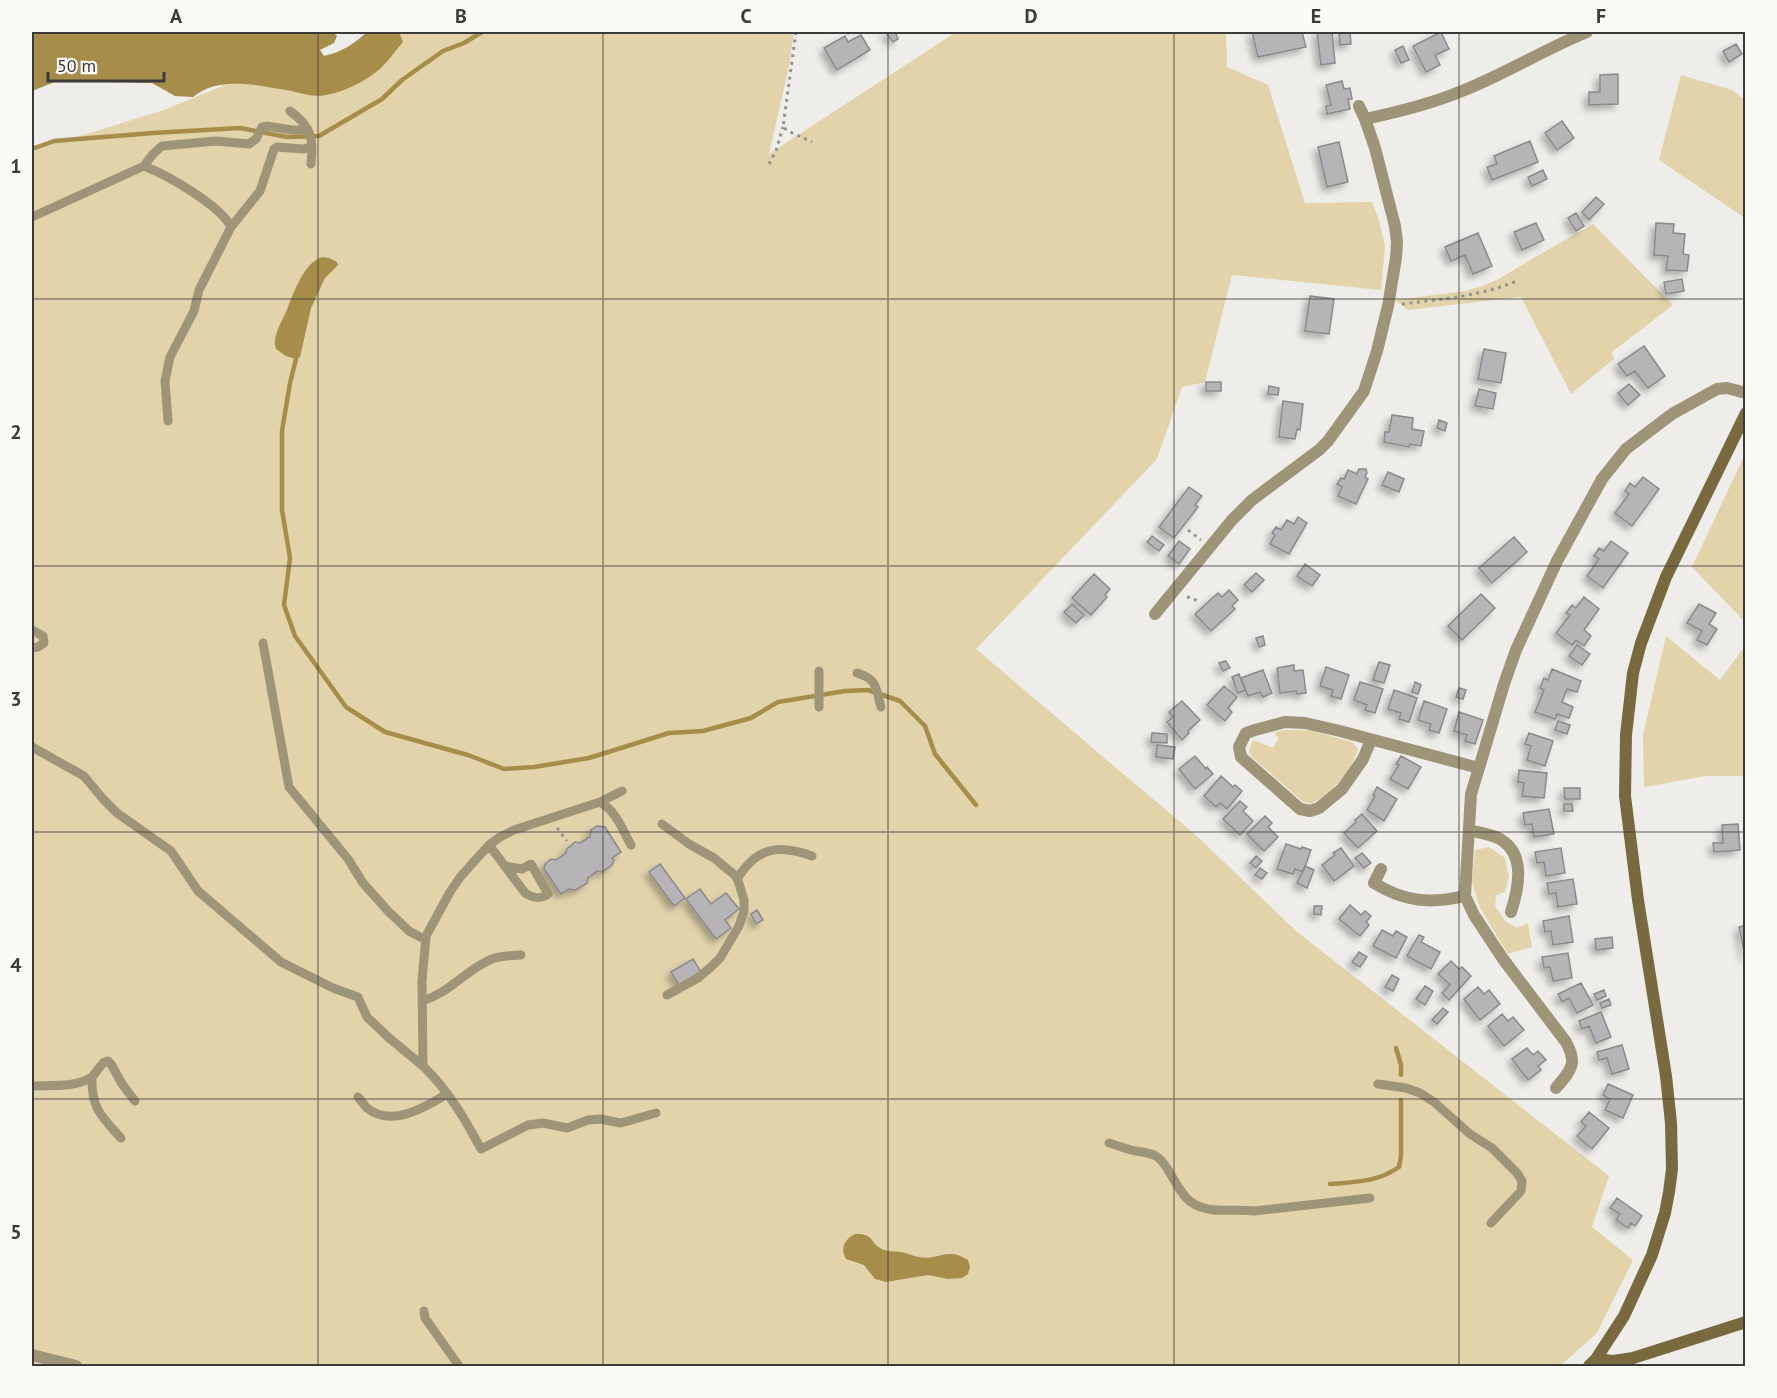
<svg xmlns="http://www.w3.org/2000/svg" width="1777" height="1398" font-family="'PT Sans',sans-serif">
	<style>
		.green { fill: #e2d3ab }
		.water { fill: #a68d4a }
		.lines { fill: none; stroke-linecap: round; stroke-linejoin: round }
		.stream { stroke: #a68d4a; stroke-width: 4.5 }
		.building { fill: #b6b4b7; stroke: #8b898c; stroke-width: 1.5; filter: url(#shadow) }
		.path { stroke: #949391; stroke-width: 3; stroke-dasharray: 3 4.5; stroke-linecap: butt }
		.lane { stroke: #9e9478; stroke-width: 9 }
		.street { stroke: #9e9478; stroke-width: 12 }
		.secondary { stroke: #78693f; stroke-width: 12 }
		.grid { fill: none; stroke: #3b3a39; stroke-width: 1.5; stroke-opacity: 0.55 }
		.neatline { fill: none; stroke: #3b3a39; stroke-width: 2 }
		.grid-label { font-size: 20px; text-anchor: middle; font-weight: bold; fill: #3b3a39 }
	</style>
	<defs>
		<filter id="shadow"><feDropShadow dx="-4.5" dy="4.5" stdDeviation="3" flood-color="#0004"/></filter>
	</defs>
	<rect width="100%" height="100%" fill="#eeede9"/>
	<!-- green -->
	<path class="green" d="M399,32H794L789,66L769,154L956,32H1226L1227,67L1268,85L1305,203L1372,202L1379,220L1385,246L1381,290L1232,275L1205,382L1182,387L1157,459L976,649L1199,838L1296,931L1609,1176L1592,1227L1633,1260L1597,1333L1560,1366H32V146L80,136L164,110L225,85L249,83L316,96L402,42Z
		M1681,75L1732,90L1745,100V218L1659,160Z
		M1593,224L1673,305L1612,352L1614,359L1571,394L1521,297L1408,310L1395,300L1466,291L1482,286L1499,279L1530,260Z
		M1745,454V622L1692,567Z
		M1666,636L1720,680L1745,646V776H1706L1644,787L1643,735Z
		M1284,730H1310L1352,742L1358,749C1351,772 1332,793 1311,804L1303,802L1251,756L1249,751L1253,740L1273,748L1279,738L1275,735L1276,732Z
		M1489,847L1505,858L1509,877L1505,892L1496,895L1495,906L1506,922L1517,928L1528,923L1532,947L1508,954L1480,908L1472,882L1475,850Z"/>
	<!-- water -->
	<path class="water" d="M32,32H320L335,34L337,36L334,43L320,50L324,56C342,52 354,44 367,32H399L403,42C396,50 389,60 382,67C366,82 340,94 319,96C310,96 300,93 291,91C260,86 220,75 193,97L175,96L152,83L57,81L32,91Z
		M322,257L329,258L337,262L338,265L325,278L311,308L300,357L296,359L286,356L276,349C272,337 281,323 286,312C293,295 303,263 322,257Z
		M855,1234C875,1233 870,1244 882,1249C887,1252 895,1251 901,1252C907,1253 913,1256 919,1257C938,1261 947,1246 968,1260L970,1267L968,1274L962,1278L948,1279L928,1275L886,1282L875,1279L864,1265L846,1259C840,1248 844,1240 855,1234Z"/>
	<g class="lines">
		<!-- stream -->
		<path class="stream" d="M32,149L54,141L153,133L240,128L287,137L319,136L382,99L402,80L443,51L464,43L482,32
			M296,359L290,383L282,431V510L290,558L284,605L295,636L346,707L385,732L468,755L504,769L534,767L589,758L669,733L703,731L751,718L778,702L845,691L868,690L900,701L925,726L935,754L976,805
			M1396,1048L1401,1065V1075
			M1330,1184C1355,1182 1378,1182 1399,1167L1401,1156V1100"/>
	</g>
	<!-- building -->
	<path class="building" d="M885,32H899L896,34L898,39L893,42Z
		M1252,32H1302L1306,47L1258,57Z
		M1317,32H1332L1335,63L1321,65Z
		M1339,32H1350L1351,44L1340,45Z
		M1441,32L1449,49L1435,55L1440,65L1426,72L1413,46Z
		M861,35L870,50L837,70L824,48L845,36L848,42Z
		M1736,44L1742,54L1729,62L1723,51Z
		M1403,46L1409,60L1401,63L1395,50Z
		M1618,74V104L1589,105V92H1600V75Z
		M1342,81L1344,89L1350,88L1352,99H1348L1350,109L1327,114L1326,106L1331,105L1326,85Z
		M1562,121L1574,138L1557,150L1545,133Z
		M1530,141L1538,162L1492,180L1487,167L1497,164L1494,156Z
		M1339,142L1348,182L1327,187L1318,147Z
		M1543,170L1547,179L1532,186L1528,177Z
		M1596,197L1604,204L1589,220L1582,212Z
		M1576,213L1584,226L1576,231L1568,218Z
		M1536,223L1544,240L1522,250L1514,232Z
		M1656,223L1674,224L1673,233L1685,234L1683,254L1689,255L1687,271L1666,270L1668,256L1654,255Z
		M1478,233L1492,266L1473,274L1465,255L1451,261L1445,247Z
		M1682,279L1684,291L1666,294L1664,282Z
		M1310,296L1334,299L1329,334L1305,331Z
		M1644,346L1665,376L1648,388L1635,371L1627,376L1618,364Z
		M1484,349L1506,353L1501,383L1478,379Z
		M1206,382H1221V391H1206Z
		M1629,384L1640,395L1628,405L1618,393Z
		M1269,386L1279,388L1278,395L1268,394Z
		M1479,389L1496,393L1493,409L1475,406Z
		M1283,401L1303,404L1300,430L1297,429L1295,439L1279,437Z
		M1392,415L1413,418L1412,429L1424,431L1421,446L1410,444L1409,447L1384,442L1385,432H1389Z
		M1439,420L1447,423L1445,431L1437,428Z
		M1359,469H1366L1367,473L1365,477L1368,479L1356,504L1338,496L1342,487L1337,484L1341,478L1344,479L1348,470L1357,474Z
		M1388,472L1404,479L1399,492L1382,485Z
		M1643,477L1659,489L1632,526L1615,513L1629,494L1625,491L1630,483L1635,487Z
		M1189,487L1202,496L1195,505L1198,507L1174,538L1159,527Z
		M1298,517L1307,523L1289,554L1270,544L1275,535L1272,533L1276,527L1281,530L1287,520L1294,524Z
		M1152,536L1164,545L1159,551L1147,542Z
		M1514,537L1527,552L1492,583L1479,568Z
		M1179,541L1190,549L1179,564L1168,556Z
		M1611,541L1628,553L1603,588L1587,576L1599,559L1594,556L1599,548L1604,551Z
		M1305,564L1320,575L1312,586L1297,576Z
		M1256,573L1264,580L1252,592L1244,585Z
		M1094,574L1110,589L1105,595L1107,597L1091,615L1072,598Z
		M1229,590L1238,600L1232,606L1235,609L1211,631L1195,614L1218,593L1222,597Z
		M1481,594L1495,608L1462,640L1448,626Z
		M1584,597L1599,609L1584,630L1591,636L1584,646L1576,640L1572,645L1556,633L1570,615L1566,613L1572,605L1576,608Z
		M1072,604L1084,615L1076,623L1064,612Z
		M1699,604L1716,613L1709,624L1717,629L1707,645L1697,640L1702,631L1687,623Z
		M1263,636L1265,645L1259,647L1256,638Z
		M1577,645L1590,654L1582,665L1569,656Z
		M1226,661L1230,668L1223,671L1219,663Z
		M1379,662L1390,665L1384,683L1373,680Z
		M1294,665V671L1303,670L1306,693L1297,694L1296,691L1280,693L1277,668Z
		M1326,667L1349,675L1341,699L1331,696L1333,690L1320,686Z
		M1552,669L1581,681L1577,692L1567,689L1562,702L1573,707L1569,718L1557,714L1555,719L1535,712L1544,690L1540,688L1544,678L1548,680Z
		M1263,670L1272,693L1263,697L1260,692L1248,696L1241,678Z
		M1239,674L1245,690L1238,693L1232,677Z
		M1360,682L1383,689L1375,713L1365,710L1367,705L1354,700Z
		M1415,682L1421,685L1418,694L1412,692Z
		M1224,686L1237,697L1228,708L1232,712L1225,721L1207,705Z
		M1459,688L1466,690L1463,699L1456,697Z
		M1394,690L1417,698L1409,722L1399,719L1401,713L1388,709Z
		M1182,701L1200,720L1188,731L1189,733L1182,740L1167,722L1173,717L1169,712Z
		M1424,701L1447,709L1439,733L1429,730L1431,724L1418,720Z
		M1459,712L1483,720L1475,744L1465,741L1467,735L1454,731Z
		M1558,721L1570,725L1567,734L1555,730Z
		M1152,733L1167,734V743L1151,742Z
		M1529,733L1553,741L1545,766L1527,760L1531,746L1525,744Z
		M1157,745L1175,747L1173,759L1156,757Z
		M1195,756L1206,769L1207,767L1213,774L1195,789L1179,769Z
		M1401,756L1421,767L1408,789L1390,779L1399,765L1396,764Z
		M1519,770L1547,773L1544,798L1522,796L1524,783L1518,782Z
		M1221,776L1233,787L1235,785L1242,791L1227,809L1220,803L1216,807L1204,796Z
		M1377,787L1397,799L1384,821L1367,810L1375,796L1373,795Z
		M1564,788H1580V799H1565Z
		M1240,801L1247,807L1243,811L1253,821L1240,835L1223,819Z
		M1564,804H1572L1573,811H1564Z
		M1549,809L1554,834L1534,837L1532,824L1525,825L1523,813Z
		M1362,814L1377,831L1358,848L1344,833L1356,822L1355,820Z
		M1265,816L1272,823L1268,827L1278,837L1264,851L1247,834Z
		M1738,824L1740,850L1714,852L1713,843H1723L1722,825Z
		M597,826L605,827L621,852L612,858L614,860L612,865L602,872L597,871L588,878L587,883L576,890L569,889L561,894L544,869L545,864L551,859L556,860L566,853L567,849L575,842L580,843L590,837L591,830Z
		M1286,844L1301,849L1302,847L1311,850L1303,872L1295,869L1293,874L1277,869Z
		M1341,848L1354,866L1334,881L1322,865L1335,855L1333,853Z
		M1561,848L1565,873L1546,876L1544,862L1537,863L1535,852Z
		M1362,853L1371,863L1364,868L1355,858Z
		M1256,856L1262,861L1256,868L1250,863Z
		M660,864L685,898L674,906L649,872Z
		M1305,866L1314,870L1307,888L1297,883Z
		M1260,868L1267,873L1262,879L1255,875Z
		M1573,879L1577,904L1558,907L1556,893L1549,894L1547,883Z
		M700,889L711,904L726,893L739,909L725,920L731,928L716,939L686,899Z
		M1350,905L1361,915L1365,911L1371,916L1366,922L1369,925L1360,936L1339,919Z
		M1314,906H1322L1321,915L1314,914Z
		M757,910L763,920L756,924L751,914Z
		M1569,916L1573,942L1553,945L1551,931L1545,932L1543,921Z
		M1746,925V960L1739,927Z
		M1382,930L1393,936L1396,931L1407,937L1396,958L1373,946Z
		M1419,935L1424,937L1421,942L1440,952L1431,969L1407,956Z
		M1612,937L1613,948L1596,950L1595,939Z
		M1359,952L1367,957L1360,967L1352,962Z
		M1568,953L1572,978L1553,981L1550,967L1544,968L1542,957Z
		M693,959L701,972L679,985L671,972Z
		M1451,961L1459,969L1462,967L1471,976L1449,1000L1442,993L1450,985L1438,974Z
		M1392,975L1399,979L1393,991L1385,987Z
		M1581,983L1593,1005L1577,1013L1569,998L1562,1002L1558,994Z
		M1425,986L1433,991L1425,1005L1416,999Z
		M1478,987L1484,994L1489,990L1500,1004L1480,1020L1464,999Z
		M1604,990L1606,996L1597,1000L1594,994Z
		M1609,999L1611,1005L1602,1008L1600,1003Z
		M1443,1008L1448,1012L1437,1024L1432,1020Z
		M1601,1012L1611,1037L1596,1043L1589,1026L1582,1029L1579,1021Z
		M1502,1014L1508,1021L1513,1017L1524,1030L1504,1046L1488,1026Z
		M1622,1045L1629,1069L1612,1074L1607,1058L1599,1060L1597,1052Z
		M1527,1048L1533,1055L1538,1051L1546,1060L1538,1066L1541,1070L1528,1080L1512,1059Z
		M1608,1084L1633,1095L1623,1118L1605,1110L1610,1099L1603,1095Z
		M1589,1112L1609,1128L1592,1149L1577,1136L1586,1126L1581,1122Z
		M1617,1198L1642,1216L1635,1226L1631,1223L1628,1228L1616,1220L1620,1214L1610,1208Z"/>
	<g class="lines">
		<!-- path -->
		<path class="path" d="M796,32L783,127L788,131L812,142
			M847,32L851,36
			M769,164L776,151L783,127
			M1402,304C1442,299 1482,296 1519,280
			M1188,530L1201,540
			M1187,597L1193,598L1198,602
			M557,828L567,841"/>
		<!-- lane -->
		<path class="lane" d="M290,111C311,126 314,138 311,164
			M144,166C167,175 220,205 231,227
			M32,217L144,166L153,154L162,146L216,141L249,144L256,139L262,127L266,126L292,130H308
			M168,421L165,381L170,357L194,311L199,290L231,227L260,191L274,149L277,147L303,149L312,147
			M32,630L43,636L44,643L38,647L32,648
			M263,643L289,787L348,859L363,883L388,911L409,931L426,940
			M819,671V707
			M857,673C879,680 875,688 881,707
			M32,747L84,776L103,799L117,813L171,851L198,891L281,962L333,988L358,997L367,1017L388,1037L423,1066
			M622,791L600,802L514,830L500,837L489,845L461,876L450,892L426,936L422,981L423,1066C448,1090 465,1119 481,1149L528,1125L543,1123L567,1128L588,1120L600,1119L621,1123L656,1113
			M600,802C617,812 622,829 631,845
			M662,824L689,844L714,858L737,877L744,900V911L739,926L720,958L712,966L698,978L667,995
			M489,845L525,893C533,898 540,900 548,894L531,864L522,869L505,866
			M737,879C757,847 778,844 812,856
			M422,1001C450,993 465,970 492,959C501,955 511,956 521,955
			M1378,1084L1406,1088L1420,1093L1434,1102L1470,1134L1492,1148L1517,1173L1522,1181L1521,1191L1491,1223
			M32,1086C51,1085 75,1088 92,1077
			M358,1097C361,1100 364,1105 367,1108C392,1128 425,1107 447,1094
			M121,1138C101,1116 91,1108 92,1077L103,1063L108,1061L111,1064L122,1084L135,1101
			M1109,1143C1116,1145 1124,1148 1131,1150C1138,1152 1147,1152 1154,1155C1169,1162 1176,1192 1191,1202C1209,1215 1234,1208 1254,1211L1370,1198
			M424,1311L425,1318L459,1366"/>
		<!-- street -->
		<path class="street" d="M1359,106L1365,119
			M1155,614L1232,520L1252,500L1319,450L1328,441L1364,391L1377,351L1388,306L1396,258L1397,242L1395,226L1375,148L1365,119C1398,112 1431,104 1462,91C1505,74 1545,49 1587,32
			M1371,740L1363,759L1342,789L1319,808L1310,811L1300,809L1241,757L1239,747L1246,733L1255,730L1285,722L1305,723L1340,731L1479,768
			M1469,830C1478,832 1488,834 1496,837C1527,851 1519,887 1511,912
			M1381,869L1374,883C1405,902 1430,904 1465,896
			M1556,1088C1571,1070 1578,1064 1566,1042L1503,959L1474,915L1465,896L1471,794L1479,768L1504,684L1516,650L1557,561L1602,479L1626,449L1672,414L1717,389L1727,388L1746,393
			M32,1355L76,1366"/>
		<!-- secondary -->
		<path class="secondary" d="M1596,1359L1613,1361L1633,1358L1746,1322
			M1589,1366L1596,1359L1624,1316L1652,1255L1665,1213L1669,1192L1672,1169L1671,1123L1666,1076L1638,900L1625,796L1626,735L1633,673L1641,643L1666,577L1746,413"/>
	</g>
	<!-- grid -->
	<path class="grid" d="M318,32V1366M603,32V1366M888,32V1366M1174,32V1366M1459,32V1366M32,299H1746M32,566H1746M32,832H1746M32,1099H1746"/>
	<!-- border -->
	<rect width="1777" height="1398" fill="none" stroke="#fbfaf7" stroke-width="66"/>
	<!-- scale -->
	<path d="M48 72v9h116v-9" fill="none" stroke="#3b3a39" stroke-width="3"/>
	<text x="57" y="72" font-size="18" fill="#3b3a39" stroke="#fbfaf7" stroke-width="4.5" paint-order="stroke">50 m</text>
	<rect x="33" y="33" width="1711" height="1332" class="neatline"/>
	<g class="grid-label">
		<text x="176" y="23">A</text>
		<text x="461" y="23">B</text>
		<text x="746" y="23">C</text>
		<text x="1031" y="23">D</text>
		<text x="1316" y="23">E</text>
		<text x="1601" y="23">F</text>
		<text x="16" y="173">1</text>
		<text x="16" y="439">2</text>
		<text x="16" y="706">3</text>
		<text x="16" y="972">4</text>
		<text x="16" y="1239">5</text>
	</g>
</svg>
